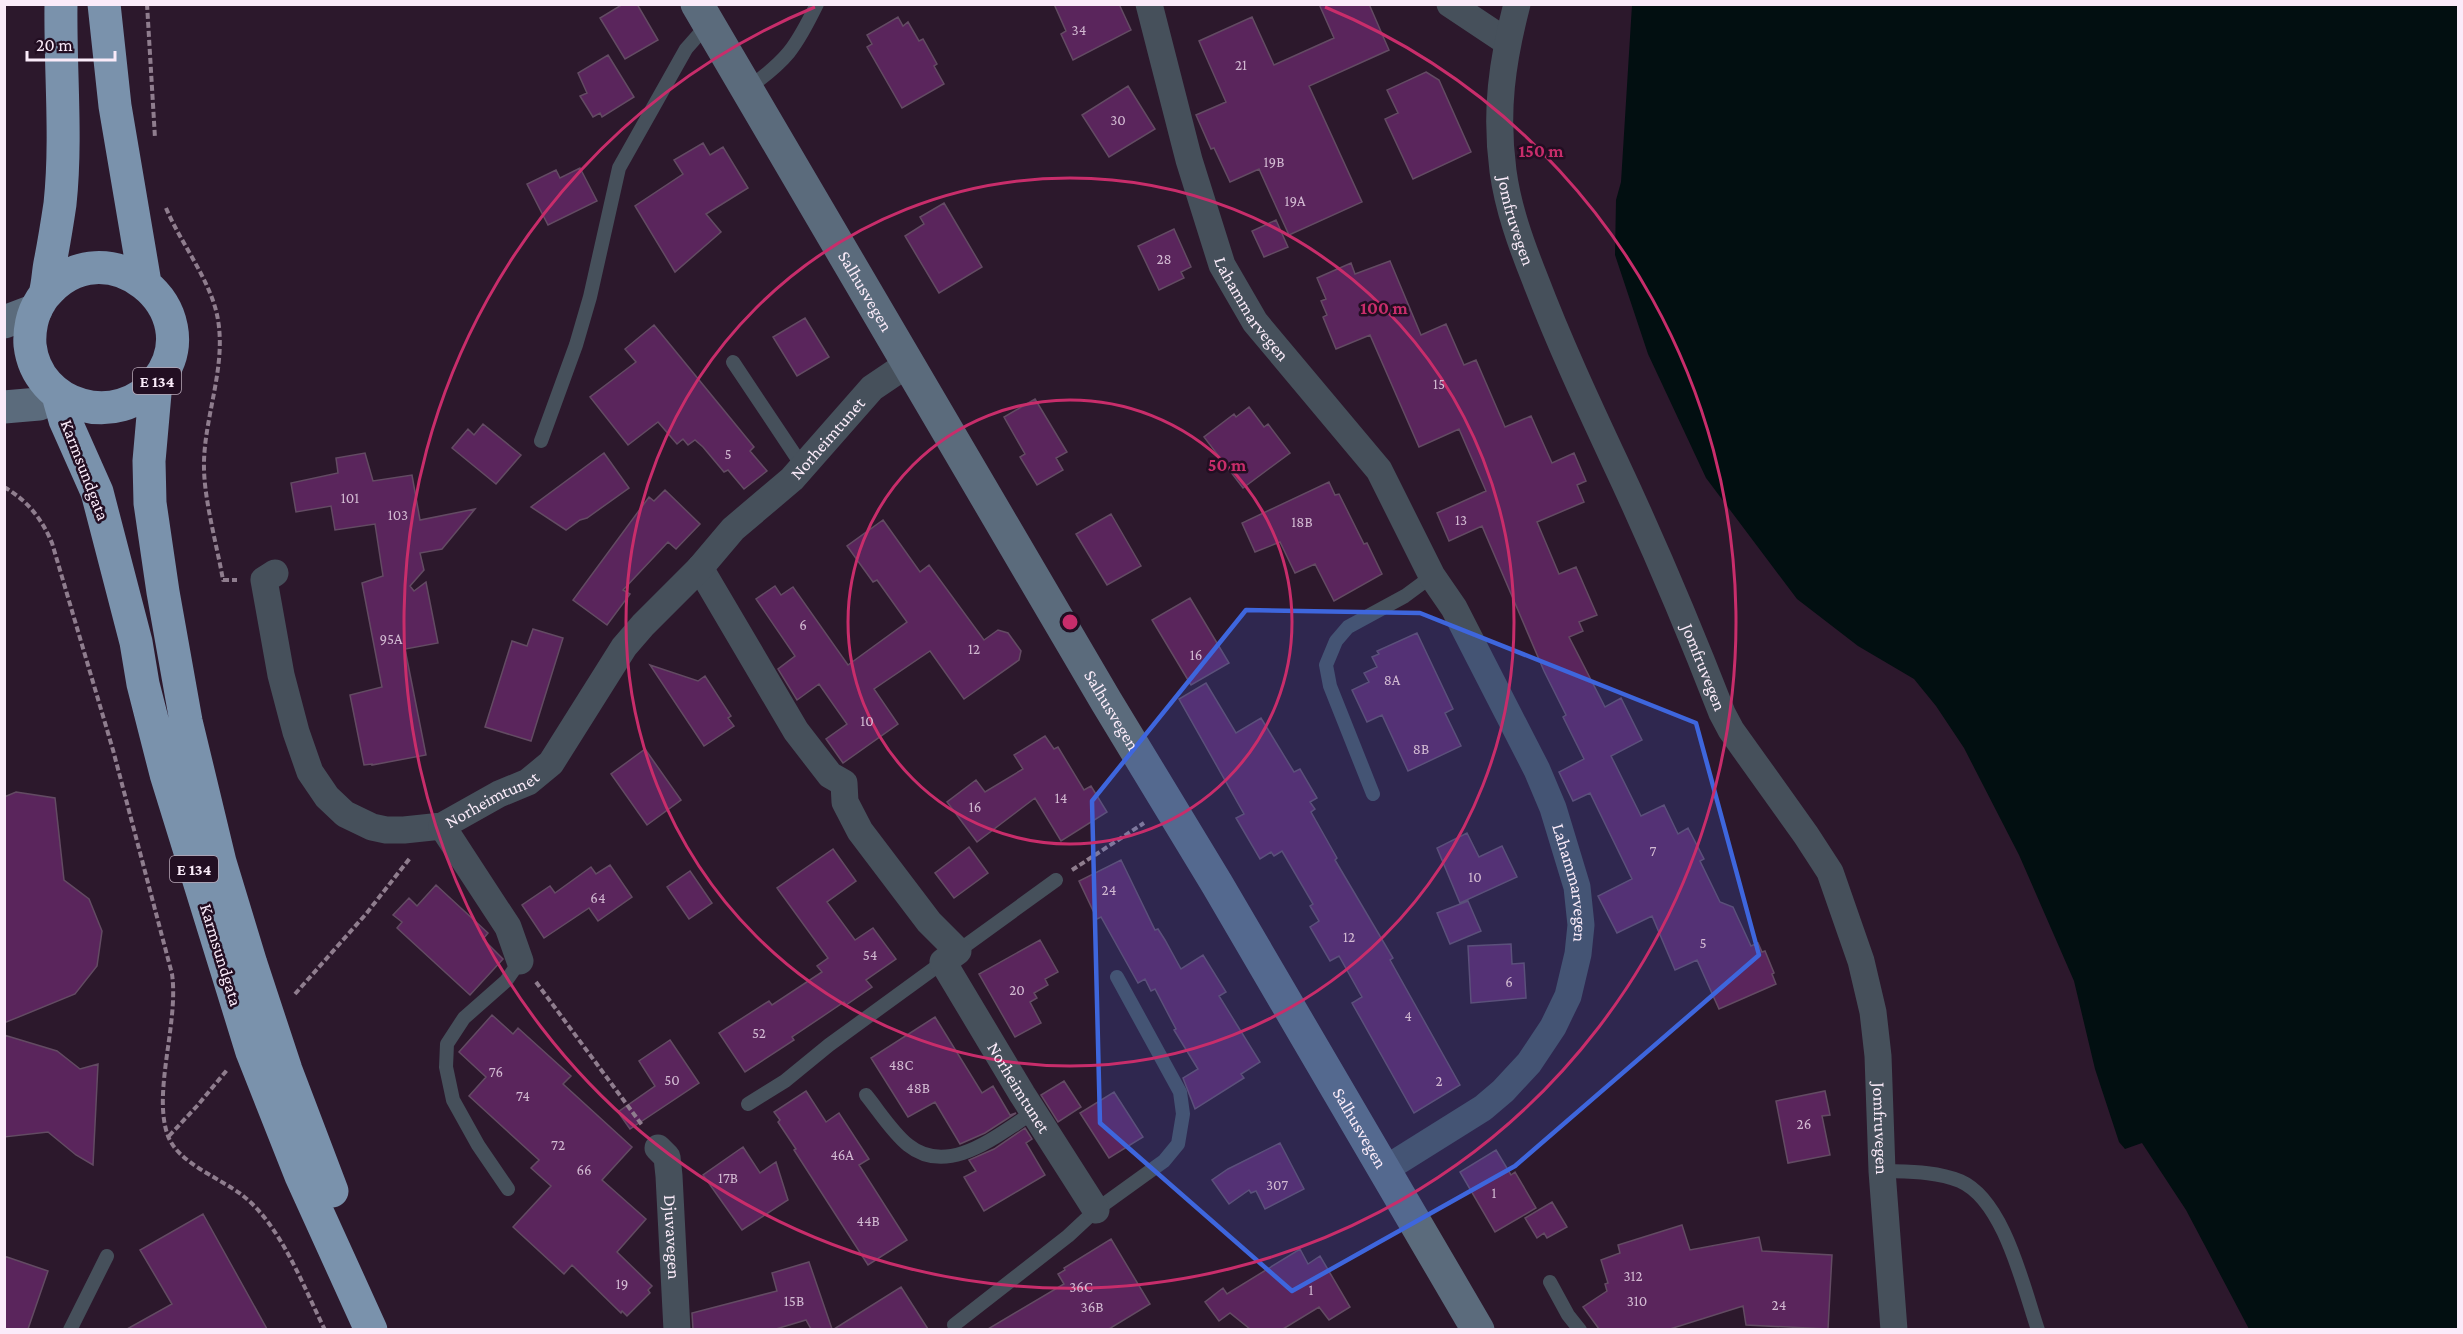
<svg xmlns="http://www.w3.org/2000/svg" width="2463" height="1334" font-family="'Crimson Pro',serif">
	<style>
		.water { fill: #020f11 }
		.building { fill: #5a255c; stroke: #634b63; stroke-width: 1.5 }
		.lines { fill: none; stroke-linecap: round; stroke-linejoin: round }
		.path { stroke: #8f7d8e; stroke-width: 4; stroke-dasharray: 6 3; stroke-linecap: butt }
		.lane { stroke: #46505b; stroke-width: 14 }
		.street { stroke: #46505b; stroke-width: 27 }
		.secondary { stroke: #5b6b7c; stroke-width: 33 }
		.highway { stroke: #7a92ac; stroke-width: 33 }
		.marked { fill: #3e66dd; fill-opacity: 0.2; stroke: #3e66dd; stroke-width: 4.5; stroke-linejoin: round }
		.ring { fill: none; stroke: #c82d6b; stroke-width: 3 }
		.labels { text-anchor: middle; stroke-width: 5; stroke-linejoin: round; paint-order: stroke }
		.number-label { font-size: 15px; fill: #d2bad2 }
		.shield { fill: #220e22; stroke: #b9a9b8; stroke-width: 1.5 }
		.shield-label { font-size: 16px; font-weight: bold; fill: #faebf9 }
		.street-label { font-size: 18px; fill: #faebf9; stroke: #220e22 }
		.centre { fill: #c82d6b; stroke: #220e22; stroke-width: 3 }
		.ring-label { font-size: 18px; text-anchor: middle; font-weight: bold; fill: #c82d6b; stroke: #220e22; stroke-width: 5; stroke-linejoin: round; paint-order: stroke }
	</style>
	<rect width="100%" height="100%" fill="#2c182c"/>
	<!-- water -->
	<path class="water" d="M1632,5H2458V1329H2249L2186,1210L2142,1143L2125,1149L2119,1142L2095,1069L2074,981L2019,855L1964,748L1936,706L1914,679L1858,646L1797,599L1706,478L1648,354L1615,255L1616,200L1621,182Z"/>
	<!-- building -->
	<path class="building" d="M623,4H637L658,40L625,59L600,18Z
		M1054,4H1119L1131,30L1073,60L1061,34L1066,31Z
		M1319,4H1369L1389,50L1309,86L1362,202L1289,235L1259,169L1230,182L1214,148L1211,149L1196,115L1226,102L1199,41L1252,17L1274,65L1334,38Z
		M898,17L903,26L908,22L919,41L923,39L937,64L934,66L944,84L902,108L867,47L872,44L867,35Z
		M608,55L634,97L602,117L600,113L593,117L580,96L587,93L578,73Z
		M1426,72L1439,80L1471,152L1413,179L1385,119L1398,113L1387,90Z
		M1128,86L1155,129L1109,157L1082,115Z
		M703,143L710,155L723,147L748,188L706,214L721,232L675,272L635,206L683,174L674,160Z
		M580,168L597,201L548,225L527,184L556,170L560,178Z
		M944,203L982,267L939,293L905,236L924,224L920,217Z
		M1276,220L1288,247L1264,257L1252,231Z
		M1174,229L1191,267L1181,272L1184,278L1159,290L1138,246Z
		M1390,261L1421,335L1446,324L1464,365L1476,360L1505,427L1531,416L1552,463L1574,453L1586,481L1577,485L1584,502L1537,522L1559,574L1576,567L1597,615L1579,622L1583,631L1569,637L1605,707L1621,698L1642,740L1611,756L1641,816L1664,805L1678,834L1688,828L1704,859L1700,861L1720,902L1733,907L1751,946L1758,943L1762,952L1765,951L1774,973L1772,974L1776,984L1719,1009L1697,960L1675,970L1652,916L1617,933L1598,896L1632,879L1590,793L1573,801L1559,772L1584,759L1563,717L1566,715L1544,671L1482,526L1449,541L1437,513L1486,491L1459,429L1419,447L1370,335L1336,349L1323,317L1327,315L1321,301L1326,299L1317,278L1351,263L1355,274Z
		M805,318L829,357L797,376L773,337Z
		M654,325L754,447L750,451L767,471L744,489L728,470L724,472L703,447L695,440L688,445L683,439L677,444L658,422L628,445L590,397L636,362L625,349Z
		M1035,399L1067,452L1056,458L1063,470L1037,485L1020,457L1025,454L1004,417Z
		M1249,407L1264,427L1268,424L1290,453L1243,488L1204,437L1234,414L1236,417Z
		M483,424L521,455L496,484L452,448L468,429L474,435Z
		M365,453L373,481L412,475L420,520L475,509L442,549L420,553L424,570L410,586L414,591L426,582L438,643L405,649L426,755L372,765V764L364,765L350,695L382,687L362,583L383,576L375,524L335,530L331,506L296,512L291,483L338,473L336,458Z
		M604,453L629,488L587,518L580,520L566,530L531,507Z
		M1329,482L1335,495L1339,494L1364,544L1367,543L1382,574L1334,601L1315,564L1295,573L1280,542L1255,552L1242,523Z
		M665,490L700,524L676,549L668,542L623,590L630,594L607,625L573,600L649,497L654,501Z
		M1111,514L1141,566L1107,585L1076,534Z
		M883,520L920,572L929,565L984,640L998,630L1008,633L1021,651L1019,660L964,699L930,651L874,689L898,724L843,763L826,739L847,724L819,684L797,700L778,669L795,656L756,599L775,586L781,595L793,587L848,665L907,622L877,580L873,582L847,546Z
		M1190,598L1229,663L1191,685L1152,620Z
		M533,629L563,638L531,741L485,727L512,641L527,646Z
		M1417,633L1453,709L1445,713L1461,746L1408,771L1382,715L1367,722L1352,690L1369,682L1364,673L1377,667L1372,657L1379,654L1377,651Z
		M650,665L698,681L705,676L731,716L728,718L734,726L704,746Z
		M1206,683L1236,733L1261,718L1294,772L1300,769L1317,798L1310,802L1315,809L1311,812L1337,858L1335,860L1393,958L1390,960L1460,1085L1414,1113L1352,1003L1362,997L1339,956L1330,961L1310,927L1319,921L1310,906L1313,904L1282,851L1274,856L1271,852L1260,859L1236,818L1244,814L1179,699Z
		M1045,736L1054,749L1058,747L1084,790L1091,786L1107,812L1061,841L1035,798L977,842L947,802L976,780L985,792L1023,769L1014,755Z
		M645,749L681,800L647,825L611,774Z
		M16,792L55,798L64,880L89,899L102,931L97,966L75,994L4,1023V797Z
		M1467,833L1479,857L1502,846L1517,877L1460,903L1437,848Z
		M969,847L988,873L954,898L935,873Z
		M833,849L856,881L827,902L855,940L873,928L896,959L866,980L872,987L846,1005L844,1002L792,1037L794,1040L745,1072L719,1033L769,1001L772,1005L822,972L817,966L828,958L777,888Z
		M1121,860L1155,930L1158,929L1165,940L1181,969L1203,955L1226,992L1219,996L1260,1062L1241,1074L1244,1078L1195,1109L1183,1078L1198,1069L1174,1030L1176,1029L1155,989L1151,991L1145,979L1138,983L1101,917L1097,919L1079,881Z
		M610,865L632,897L598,921L589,908L544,938L522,905L550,886L555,893L591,867L596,874Z
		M690,871L712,903L689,919L667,887Z
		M436,885L488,933L483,939L503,959L470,995L397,928L402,922L393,915L409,898L417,906Z
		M1468,901L1481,931L1450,944L1437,913Z
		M1040,940L1058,972L1045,979L1048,985L1034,993L1037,998L1030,1002L1041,1023L1015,1037L979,974Z
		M1511,944L1512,964L1524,963L1526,998L1471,1003L1468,946Z
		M492,1015L513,1034L518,1028L571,1076L563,1084L632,1147L602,1180L646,1219L617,1252L652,1286L648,1290L650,1293L627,1316L622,1311L621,1313L572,1265L564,1274L513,1227L551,1186L531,1168L539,1160L469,1096L486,1077L459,1052Z
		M935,1017L982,1093L993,1086L1010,1115L1016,1113L985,1133L960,1144L935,1102L908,1117L871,1058Z
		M4,1035L57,1051L80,1069L98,1064L93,1165L76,1155L48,1132L4,1137Z
		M670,1040L699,1083L630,1129L618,1112L655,1086L639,1061Z
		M1064,1081L1081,1107L1058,1122L1041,1095Z
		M806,1091L826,1122L839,1113L869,1159L859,1165L907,1240L868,1265L794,1150L796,1149L778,1122L780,1120L774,1112Z
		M1825,1091L1830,1115L1822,1116L1830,1155L1788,1163L1776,1101Z
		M1114,1092L1143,1137L1109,1158L1080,1113Z
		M1025,1128L1032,1139L1026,1143L1045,1175L984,1211L964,1177L976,1171L969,1160L994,1149Z
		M1280,1143L1304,1189L1265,1209L1256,1191L1251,1193L1249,1190L1229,1204L1212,1180L1228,1169Z
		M743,1147L760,1173L776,1162L788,1200L742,1230L703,1175Z
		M1496,1150L1511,1175L1515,1172L1536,1208L1495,1232L1460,1172Z
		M1552,1202L1567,1227L1547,1238L1544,1233L1537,1238L1525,1218Z
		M203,1214L267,1329H127L172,1304L140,1250Z
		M1682,1225L1690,1250L1759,1237L1762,1251L1832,1255L1828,1329L1746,1325L1743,1306L1670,1329H1599L1583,1307L1607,1291L1605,1284L1608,1283L1601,1260L1620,1253L1618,1245Z
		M1111,1239L1150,1304L1109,1329H988L1064,1284L1058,1274L1065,1270L1064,1268Z
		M1300,1249L1308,1264L1320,1256L1350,1307L1329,1320L1319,1307L1283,1329H1250L1230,1313L1219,1321L1205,1302L1223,1288L1227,1294Z
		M4,1256L48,1271L28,1329H4Z
		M809,1262L832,1329H811L806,1320L776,1329H693L692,1313L777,1291L772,1273Z
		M901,1287L928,1329H834Z"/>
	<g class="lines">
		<!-- path -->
		<path class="path" d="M147,4L155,138
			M166,208C181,244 212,282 218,320C226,367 205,415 204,462C203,497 217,545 223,580H237
			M4,487C27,500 42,519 52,543L113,750L172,974C179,1023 152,1093 168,1136C178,1163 220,1178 242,1195C281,1225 303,1286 325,1330
			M1072,870L1144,823
			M536,982L642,1125
			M295,994L366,914L410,858
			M169,1136L197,1106L227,1070"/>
		<!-- lane -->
		<path class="lane" d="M747,89C787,60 795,49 817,4
			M733,362L803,467
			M541,441L576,345L590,297L619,168L686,49L708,24
			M1373,794L1330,686L1326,665L1336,641L1348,627L1405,596L1432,576
			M958,951L1056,880
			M866,1095C879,1111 892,1132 908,1145C949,1178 998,1134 1034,1112
			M748,1104L785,1081L829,1045L943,962
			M1882,1171C1909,1172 1935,1171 1960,1181C2004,1200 2023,1286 2038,1330
			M508,1189L478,1145L453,1100L446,1067L447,1044L464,1018L506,981L520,961
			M1550,1282L1568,1315L1580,1330
			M954,1325L1068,1236L1096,1210L1164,1161L1178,1144L1183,1114L1180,1092L1117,977
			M70,1330L107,1256"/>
		<!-- street -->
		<g class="street">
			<path id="s1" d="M1149,4L1189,160L1222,265L1255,322L1379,470L1432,576L1454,608L1537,770L1553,808L1577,887L1581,925L1578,954L1568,996L1553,1027L1529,1063L1503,1091L1483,1108L1384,1170"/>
			<path d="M1450,4L1507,42"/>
			<path id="s2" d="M1517,4C1502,62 1495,111 1503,171C1508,208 1521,244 1535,279C1559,342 1587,402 1615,462C1654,545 1689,628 1722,713L1731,730L1806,835L1830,872L1861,961L1873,1012L1878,1056L1882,1171L1894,1330"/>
			<path id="s3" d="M700,568L796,731L830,775L844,783L845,802L860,831L929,922L958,951L943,962L1022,1094L1096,1210"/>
			<path id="s4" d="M275,573L264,580L281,675L296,732L310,772L327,797L345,814L372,827L386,830H404L442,826L499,794L528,782L551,763L624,647L643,625L700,568L733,529L792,479L872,388L909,363"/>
			<path d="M442,826L508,927L520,961"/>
			<path id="s5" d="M658,1148L667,1157L669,1176L677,1330"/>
		</g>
		<!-- secondary -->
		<g class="secondary">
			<path id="s6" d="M697,4L1106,701L1217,884L1478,1330"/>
			<path d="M4,322L36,310"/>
			<path d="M4,407L39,404L58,395"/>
		</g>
		<!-- highway -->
		<path class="highway" d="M104,4L115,106L145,283
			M45,295C104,222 213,310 157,381C118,430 37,408 30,345C29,331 32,314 40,302C42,298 43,298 45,294C48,284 48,273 50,263C54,243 57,224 60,204C67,138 60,71 61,4
			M156,382L149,461L150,503L163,592L186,721L220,862L251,964L286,1070L332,1191
			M58,395L65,420L97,492L136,642L143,684L166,774L252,1052L301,1176L371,1330"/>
	</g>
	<!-- marked area -->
	<path class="marked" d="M1246,610L1420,613L1696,723L1759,955L1515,1166L1292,1291L1100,1123L1092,801Z"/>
	<!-- distance rings -->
	<g class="ring">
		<circle cx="1070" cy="622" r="222"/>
		<circle cx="1070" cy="622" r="444"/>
		<path d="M1325 7A666 666 0 1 1 815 7"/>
	</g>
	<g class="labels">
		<!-- number labels -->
		<g class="number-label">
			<text x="1079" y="35">34</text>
			<text x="1241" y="70">21</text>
			<text x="1118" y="125">30</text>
			<text x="1274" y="167">19B</text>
			<text x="1295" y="206">19A</text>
			<text x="1164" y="264">28</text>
			<text x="1439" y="389">15</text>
			<text x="728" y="459">5</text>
			<text x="350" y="503">101</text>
			<text x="398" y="520">103</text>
			<text x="1461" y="525">13</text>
			<text x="1302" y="527">18B</text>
			<text x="803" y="630">6</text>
			<text x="391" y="644">95A</text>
			<text x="974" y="654">12</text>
			<text x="1196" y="660">16</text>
			<text x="1392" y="685">8A</text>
			<text x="867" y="726">10</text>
			<text x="1421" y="754">8B</text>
			<text x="1061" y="803">14</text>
			<text x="975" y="812">16</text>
			<text x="1653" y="856">7</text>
			<text x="1475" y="882">10</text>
			<text x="1109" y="895">24</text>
			<text x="598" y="903">64</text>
			<text x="1349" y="942">12</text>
			<text x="1703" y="948">5</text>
			<text x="870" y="960">54</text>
			<text x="1509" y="987">6</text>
			<text x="1017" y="995">20</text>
			<text x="1408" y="1021">4</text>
			<text x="759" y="1038">52</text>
			<text x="901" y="1070">48C</text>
			<text x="496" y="1077">76</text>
			<text x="672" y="1085">50</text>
			<text x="1439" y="1086">2</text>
			<text x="918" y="1093">48B</text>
			<text x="523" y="1101">74</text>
			<text x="1804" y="1129">26</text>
			<text x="558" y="1150">72</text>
			<text x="842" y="1160">46A</text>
			<text x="584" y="1175">66</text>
			<text x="728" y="1183">17B</text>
			<text x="1277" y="1190">307</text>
			<text x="1494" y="1198">1</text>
			<text x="868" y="1226">44B</text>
			<text x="1633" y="1281">312</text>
			<text x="622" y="1289">19</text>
			<text x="1081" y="1292">36C</text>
			<text x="1311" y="1295">1</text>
			<text x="794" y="1306">15B</text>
			<text x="1637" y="1306">310</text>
			<text x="1779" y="1310">24</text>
			<text x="1092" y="1312">36B</text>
		</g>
		<!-- shield labels -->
		<g class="shield">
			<rect x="133" y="368" width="48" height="26" rx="4.5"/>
			<rect x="170" y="856" width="48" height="26" rx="4.5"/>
		</g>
		<g class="shield-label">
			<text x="157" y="387">E 134</text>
			<text x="194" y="875">E 134</text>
		</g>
		<!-- street labels -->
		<g class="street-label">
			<text dy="6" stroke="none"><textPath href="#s2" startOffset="220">Jomfruvegen</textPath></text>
			<text dy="6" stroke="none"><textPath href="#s6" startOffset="333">Salhusvegen</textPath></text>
			<text dy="6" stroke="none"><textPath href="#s1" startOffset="324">Lahammarvegen</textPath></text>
			<text dy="6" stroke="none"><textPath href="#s4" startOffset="922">Norheimtunet</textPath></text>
			<text transform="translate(85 470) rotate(69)" y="6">Karmsundgata</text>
			<text dy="6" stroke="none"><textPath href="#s2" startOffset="705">Jomfruvegen</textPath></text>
			<text dy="6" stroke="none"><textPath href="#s6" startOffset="819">Salhusvegen</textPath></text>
			<text dy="6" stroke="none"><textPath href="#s4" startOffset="423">Norheimtunet</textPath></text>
			<text dy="6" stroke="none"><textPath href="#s1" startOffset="988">Lahammarvegen</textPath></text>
			<text transform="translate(221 955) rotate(73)" y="6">Karmsundgata</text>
			<text dy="6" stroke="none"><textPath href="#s3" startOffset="633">Norheimtunet</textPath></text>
			<text dy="6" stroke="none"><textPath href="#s6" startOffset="1305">Salhusvegen</textPath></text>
			<text dy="6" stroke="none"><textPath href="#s2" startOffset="1210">Jomfruvegen</textPath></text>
			<text dy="6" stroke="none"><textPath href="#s5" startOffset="93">Djuvavegen</textPath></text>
		</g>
	</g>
	<circle cx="1070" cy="622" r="9" class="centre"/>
	<g class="ring-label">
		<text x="1541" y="157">150 m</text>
		<text x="1384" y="314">100 m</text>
		<text x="1227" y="471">50 m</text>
	</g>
	<!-- border -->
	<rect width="2463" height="1334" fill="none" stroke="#faebf9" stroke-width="12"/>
	<!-- scale -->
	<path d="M27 51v9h88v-9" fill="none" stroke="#faebf9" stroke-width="3"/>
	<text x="36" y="51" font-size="18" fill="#faebf9" stroke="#220e22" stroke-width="4.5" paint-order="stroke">20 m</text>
</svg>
